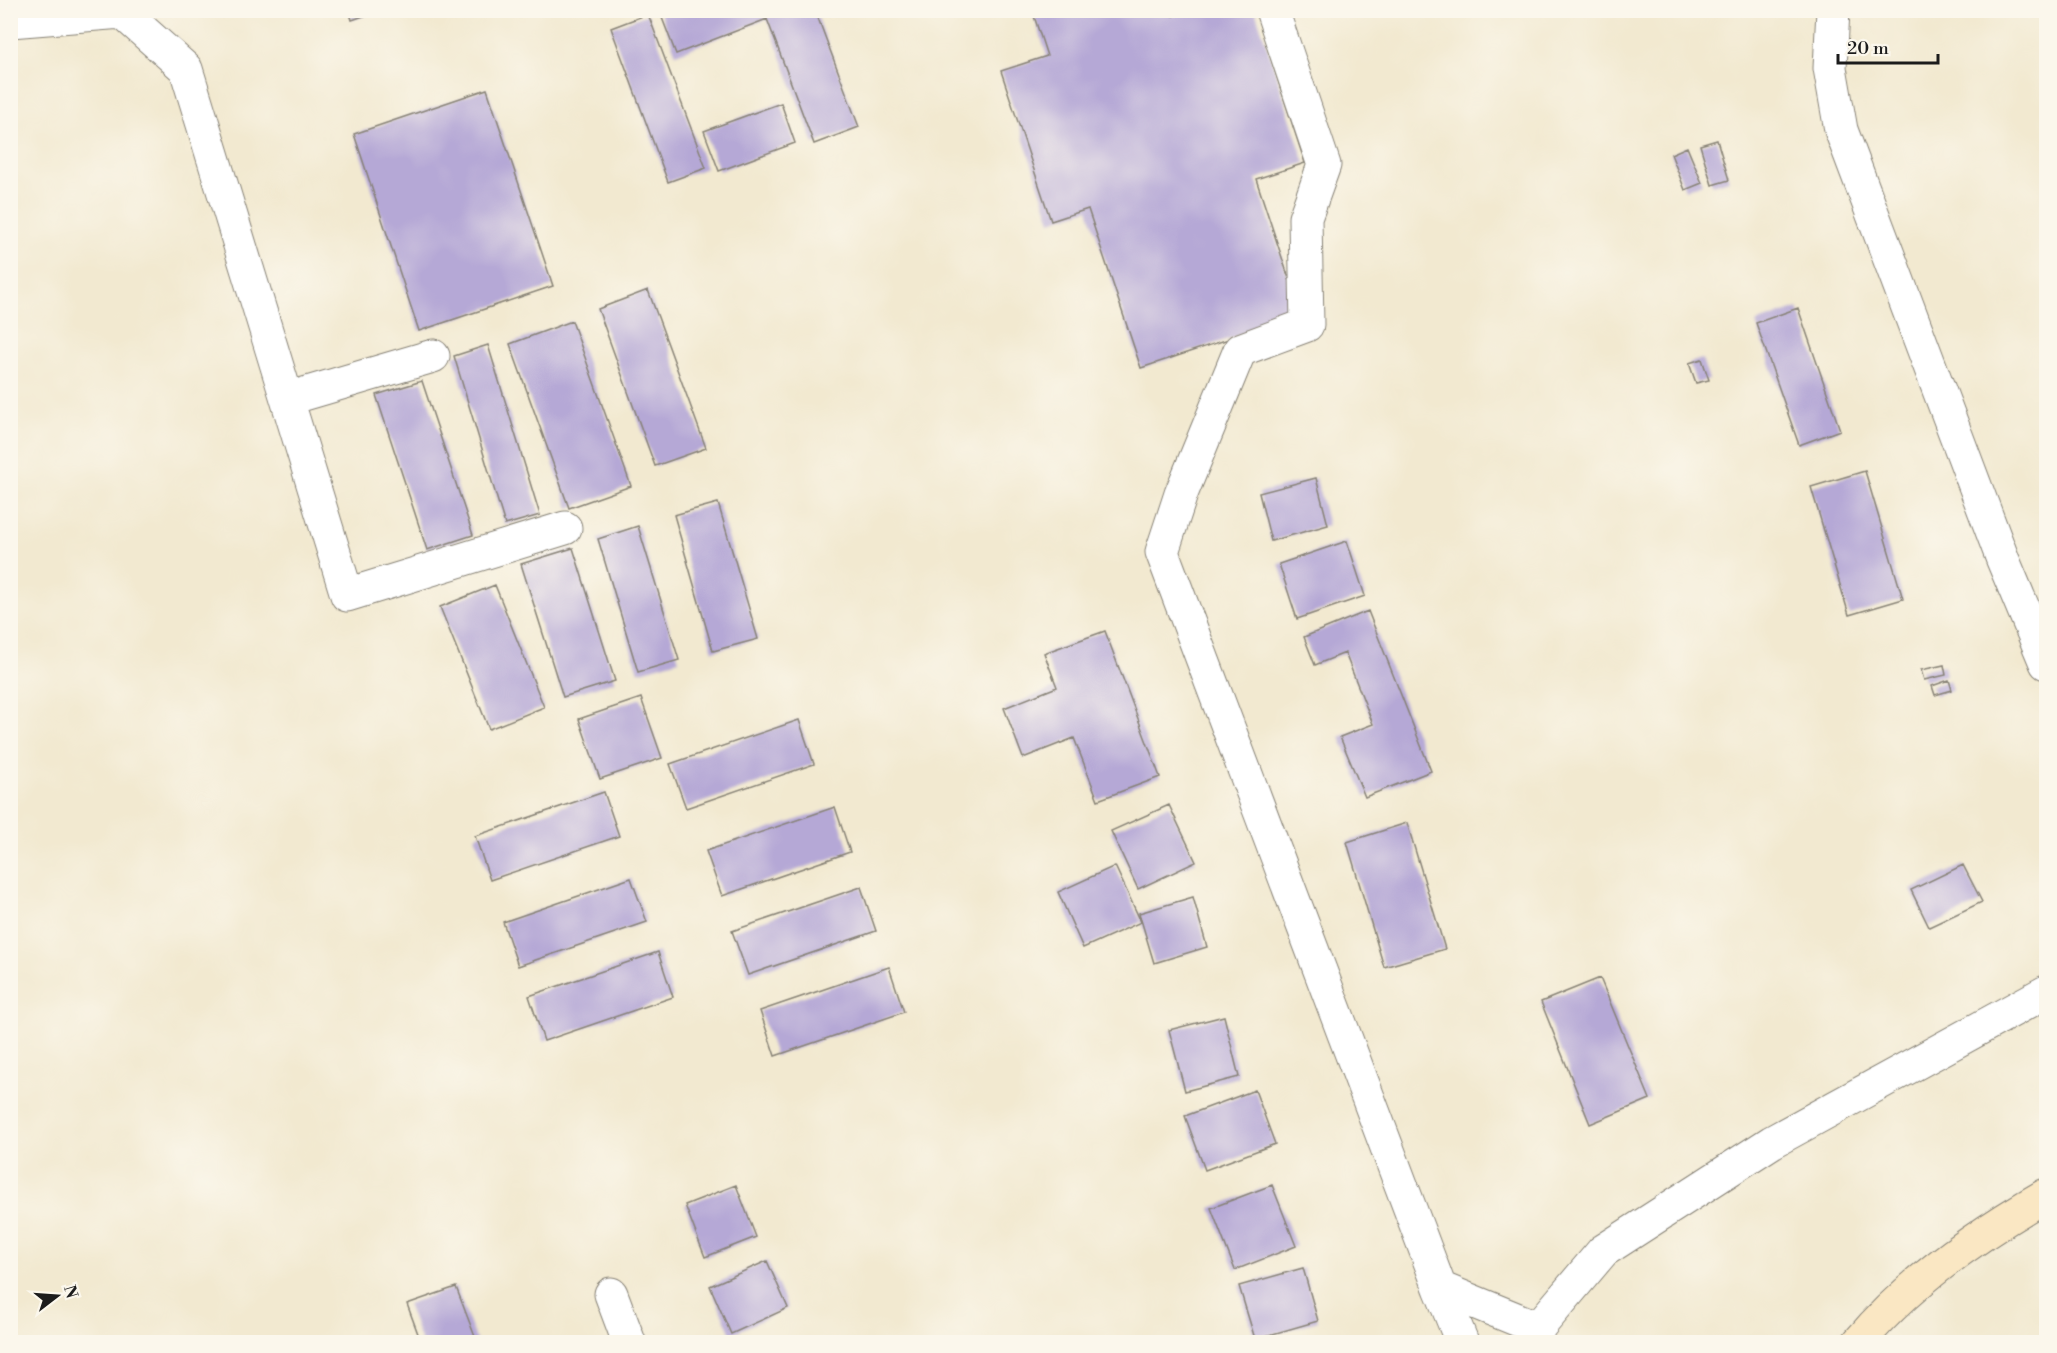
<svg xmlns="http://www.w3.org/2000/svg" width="2057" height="1353" font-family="'Libre Bodoni',serif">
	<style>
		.building { fill: #b5a8d6 }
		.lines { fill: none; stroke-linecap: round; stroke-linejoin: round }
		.street-casing { stroke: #878276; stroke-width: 35 }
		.secondary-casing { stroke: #878276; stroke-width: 35 }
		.street { stroke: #fff; stroke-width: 33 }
		.secondary { stroke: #fae7c3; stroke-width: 33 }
	</style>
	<rect width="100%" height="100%" fill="#fbf7ec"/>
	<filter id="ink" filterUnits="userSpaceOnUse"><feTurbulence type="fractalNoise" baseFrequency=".0167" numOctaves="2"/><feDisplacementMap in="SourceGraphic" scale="12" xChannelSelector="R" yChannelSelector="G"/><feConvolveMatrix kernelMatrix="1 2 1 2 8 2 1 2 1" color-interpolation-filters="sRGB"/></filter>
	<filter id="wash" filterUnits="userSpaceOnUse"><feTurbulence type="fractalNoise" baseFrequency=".008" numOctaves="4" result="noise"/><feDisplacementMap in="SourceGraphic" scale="24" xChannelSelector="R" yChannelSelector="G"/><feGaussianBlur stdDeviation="1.35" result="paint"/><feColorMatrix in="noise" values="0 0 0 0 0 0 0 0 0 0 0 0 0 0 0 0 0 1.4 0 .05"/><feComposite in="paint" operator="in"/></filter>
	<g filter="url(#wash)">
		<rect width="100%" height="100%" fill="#f2e9d0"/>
		<g id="blocks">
			<!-- building -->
			<path class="building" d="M349,10H378V11L352,20Z
				M659,10H815L859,127L814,144L767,19L676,54Z
				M1032,10H1171L1173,16L1189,10H1255L1305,163L1256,179L1301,315L1141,368L1088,209L1051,221L1001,71L1047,56Z
				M648,14L706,168L668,182L611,28Z
				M487,89L553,286L419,331L354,134Z
				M781,103L795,143L719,171L704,131Z
				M1717,140L1729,180L1712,185L1700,145Z
				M1687,147L1702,183L1685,190L1671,154Z
				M648,290L706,448L655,466L598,309Z
				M1798,308L1840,430L1799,445L1756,323Z
				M572,321L631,486L569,508L510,344Z
				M488,345L540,515L505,525L454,356Z
				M1702,359L1709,380L1696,383L1689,363Z
				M422,381L473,535L427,550L376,395Z
				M1865,471L1903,599L1849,615L1811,487Z
				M1316,478L1328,525L1271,541L1259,493Z
				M718,503L758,639L713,651L674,515Z
				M638,526L679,660L638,672L598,539Z
				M1347,541L1365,596L1297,619L1279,564Z
				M573,548L615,681L563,697L521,564Z
				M495,585L544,707L489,729L440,607Z
				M1368,611L1431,771L1365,797L1340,737L1373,724L1345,653L1315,665L1304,637Z
				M1105,631L1160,777L1098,800L1074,738L1023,758L1004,708L1057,687L1044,653Z
				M1944,665L1946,675L1924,680L1921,670Z
				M1949,680L1952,690L1935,695L1932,686Z
				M641,698L662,758L600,779L579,719Z
				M799,720L814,764L686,808L670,764Z
				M604,792L619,836L490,880L475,836Z
				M1169,805L1196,862L1138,889L1111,831Z
				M835,807L850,852L722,896L706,851Z
				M1407,823L1445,949L1384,967L1347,842Z
				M1963,865L1982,902L1929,927L1911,890Z
				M1115,866L1141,922L1083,948L1058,892Z
				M631,878L647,922L518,966L503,922Z
				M861,887L876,931L748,975L732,931Z
				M1193,897L1207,947L1154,963L1139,913Z
				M658,952L673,997L544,1041L529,996Z
				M889,967L904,1012L775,1056L760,1011Z
				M1600,978L1650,1099L1590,1124L1541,1002Z
				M1224,1016L1239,1077L1185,1091L1169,1030Z
				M1255,1090L1275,1144L1205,1170L1185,1116Z
				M736,1185L756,1237L705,1257L685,1205Z
				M1272,1185L1296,1246L1235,1270L1211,1208Z
				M767,1261L788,1308L731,1334L710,1286Z
				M1303,1268L1318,1321L1255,1339L1239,1286Z
				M456,1287L477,1342H421L407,1304Z"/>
		</g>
	</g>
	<g filter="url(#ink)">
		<use href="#blocks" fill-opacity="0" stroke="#878276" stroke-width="1.5"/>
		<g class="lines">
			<!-- street casing -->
			<g class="street-casing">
				<path id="street" d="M1272,10L1324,165L1305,218L1307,325L1240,350L1181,494L1162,552L1440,1288L1538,1328
					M1833,10L1830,68L1841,130L2003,560L2046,663
					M122,12L186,69L347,595L565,528
					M10,21L122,12L125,10
					M287,399L433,356
					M1440,1288L1462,1342
					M611,1294L629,1342
					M1536,1342L1538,1328L1603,1251L1772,1142L2046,992"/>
			</g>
			<!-- secondary casing -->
			<g class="secondary-casing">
				<path id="secondary" d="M1859,1342C1910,1281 1978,1234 2046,1195"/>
			</g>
			<!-- street -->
			<use href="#street" class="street"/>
			<!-- secondary -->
			<use href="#secondary" class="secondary"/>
		</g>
	</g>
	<!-- margin -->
	<rect width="2057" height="1353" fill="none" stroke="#fbf7ec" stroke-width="36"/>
	<!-- north arrow -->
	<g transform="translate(57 1296) rotate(73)" stroke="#fbf7ec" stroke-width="4.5" paint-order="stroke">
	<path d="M0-4.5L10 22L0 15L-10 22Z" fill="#1c1c1c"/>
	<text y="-9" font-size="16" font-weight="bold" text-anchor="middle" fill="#1c1c1c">N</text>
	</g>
	<!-- scale -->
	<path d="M1838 54v9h100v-9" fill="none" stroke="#1c1c1c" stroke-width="3"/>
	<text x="1847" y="54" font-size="18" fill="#1c1c1c" stroke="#fbf7ec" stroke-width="4.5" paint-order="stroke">20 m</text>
</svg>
